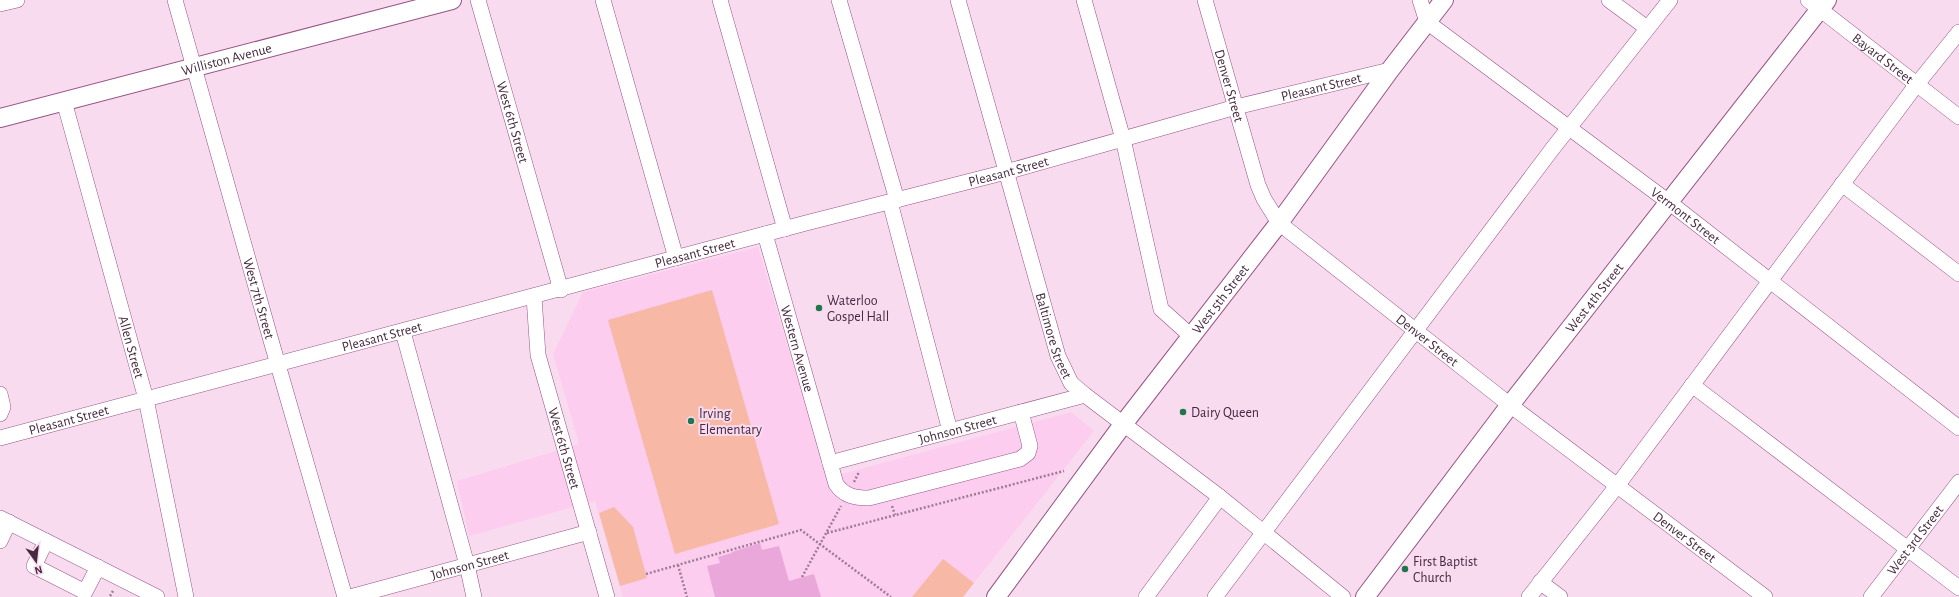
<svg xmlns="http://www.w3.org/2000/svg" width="1959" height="597" font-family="'Alegreya Sans',sans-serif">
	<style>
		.built { fill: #fdcdf0 }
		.green { fill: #f7b8a6 }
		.building { fill: #eaa7d9 }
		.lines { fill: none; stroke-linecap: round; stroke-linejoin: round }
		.minor-casing { stroke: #955486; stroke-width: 16 }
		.major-casing { stroke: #955486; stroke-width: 20 }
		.path { stroke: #9b7d93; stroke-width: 2.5; stroke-dasharray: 2 2; stroke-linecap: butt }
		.minor { stroke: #fff; stroke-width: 15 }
		.major { stroke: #fff; stroke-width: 18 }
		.poi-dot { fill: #1f764a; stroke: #f9dbf0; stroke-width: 1.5 }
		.labels { text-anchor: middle; stroke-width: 4; stroke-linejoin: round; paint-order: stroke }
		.street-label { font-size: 14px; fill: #46293f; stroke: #f9dbf0 }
		.poi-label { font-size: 14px; fill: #46293f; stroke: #f9dbf0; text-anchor: start }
	</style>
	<rect width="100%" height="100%" fill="#f9dbf0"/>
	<!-- built -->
	<path class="built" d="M758,247L827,478L1071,412L1094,431L963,597H623L595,501L469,536L457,481L579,444L553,354L583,292Z"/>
	<!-- green -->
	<path class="green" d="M712,290L779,524L675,554L608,320Z
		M614,507L633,527L647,578L620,586L599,513Z
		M943,559L974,583L963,597H912Z"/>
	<!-- building -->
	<path class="building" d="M760,543L762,550L779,546L789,581L814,574L821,597H715L707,566L720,563L718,557L732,553V552Z"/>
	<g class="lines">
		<!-- minor casing -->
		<g class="minor-casing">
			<g id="minor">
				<path id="s1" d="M175,0L272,344L345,597"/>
				<path id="s2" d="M478,0L561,290"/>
				<path d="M603,0L676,258"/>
				<path d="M720,0L785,229"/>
				<path d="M839,0L897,200"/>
				<path id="s3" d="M958,0L1058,356L1071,383L1085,395L1220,497L1343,597"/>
				<path d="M1084,0L1123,139L1161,309L1191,336"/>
				<path id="s4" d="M1205,0L1258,185L1264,199L1279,223L1510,405L1765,597"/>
				<path id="s5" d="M1420,0L1427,22L1670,203L1959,428"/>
				<path d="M1609,0L1647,28"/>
				<path id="s6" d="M1808,0L1959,117"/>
				<path d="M0,4L17,0"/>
				<path id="s7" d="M64,101L146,399L186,597"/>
				<path d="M1842,184L1959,274"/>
				<path d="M890,202L950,431"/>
				<path id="s8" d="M765,234L836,484C844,496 855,498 869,498L1020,459L1028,453L1030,446L1021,412"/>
				<path id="s9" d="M534,297L538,355L607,597"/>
				<path d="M403,332L467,565L474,597"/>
				<path d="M1692,385L1959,588"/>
				<path d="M0,394L3,407L0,414"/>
				<path id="s10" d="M0,438L806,223L1006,172L1236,107L1390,70"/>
				<path id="s11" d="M830,463L1085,395"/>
				<path d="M0,518L157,597"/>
				<path d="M0,541L9,522"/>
				<path d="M46,541L34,566L85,592L98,567"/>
				<path d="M1540,582L1560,597"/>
				<path id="s12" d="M350,597L589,532"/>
				<path d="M1146,597L1220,497"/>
				<path d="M1215,597L1553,148L1670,0"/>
				<path d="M1529,597L1617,486L1917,84L1959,32"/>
				<path id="s13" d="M1871,597L1959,482"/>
			</g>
		</g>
		<!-- major casing -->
		<g class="major-casing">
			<g id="major">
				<path id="s14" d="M0,118L452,0"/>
				<path id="s15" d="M996,597L1124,423L1279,223L1390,70L1444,0"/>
				<path id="s16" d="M1365,597L1510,405L1827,0"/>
			</g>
		</g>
		<!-- path -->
		<path class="path" d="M854,482L859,472
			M892,506L895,515
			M827,533L1064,471
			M678,565L687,597
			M646,574L801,530L891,597
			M802,577L841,506
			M110,596L113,591"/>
		<!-- minor -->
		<use href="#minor" class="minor"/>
		<!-- major -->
		<use href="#major" class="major"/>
	</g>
	<!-- markers -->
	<g class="poi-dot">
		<circle cx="819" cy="308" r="4"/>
		<circle cx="1183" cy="412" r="4"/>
		<circle cx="691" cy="421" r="4"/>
		<circle cx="1405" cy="569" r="4"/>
	</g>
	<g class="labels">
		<!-- street labels -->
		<g class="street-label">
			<text dy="5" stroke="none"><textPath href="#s14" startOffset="234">Williston Avenue</textPath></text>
			<text dy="5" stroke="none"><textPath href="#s6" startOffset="95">Bayard Street</textPath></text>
			<text dy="5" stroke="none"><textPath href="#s4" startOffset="89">Denver Street</textPath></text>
			<text dy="5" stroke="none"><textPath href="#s10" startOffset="1367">Pleasant Street</textPath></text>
			<text dy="5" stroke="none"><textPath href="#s2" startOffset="127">West 6th Street</textPath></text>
			<text dy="5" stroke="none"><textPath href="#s10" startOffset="1043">Pleasant Street</textPath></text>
			<text dy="5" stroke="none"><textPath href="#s5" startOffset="346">Vermont Street</textPath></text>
			<text dy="5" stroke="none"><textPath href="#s10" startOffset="719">Pleasant Street</textPath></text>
			<text dy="5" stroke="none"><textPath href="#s16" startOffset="377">West 4th Street</textPath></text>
			<text dy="5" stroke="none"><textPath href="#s1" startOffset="310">West 7th Street</textPath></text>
			<text dy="5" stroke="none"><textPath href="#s15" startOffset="373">West 5th Street</textPath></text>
			<text dy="5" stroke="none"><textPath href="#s3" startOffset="349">Baltimore Street</textPath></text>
			<text dy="5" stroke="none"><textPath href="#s10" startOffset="395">Pleasant Street</textPath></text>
			<text dy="5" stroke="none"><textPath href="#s4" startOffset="425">Denver Street</textPath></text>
			<text dy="5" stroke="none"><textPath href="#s7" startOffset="255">Allen Street</textPath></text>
			<text dy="5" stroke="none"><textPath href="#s8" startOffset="119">Western Avenue</textPath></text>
			<text dy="5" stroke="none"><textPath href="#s10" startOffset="71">Pleasant Street</textPath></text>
			<text dy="5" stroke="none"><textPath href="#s11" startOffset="132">Johnson Street</textPath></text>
			<text dy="5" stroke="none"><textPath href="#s9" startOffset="155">West 6th Street</textPath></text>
			<text dy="5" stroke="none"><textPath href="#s4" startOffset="749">Denver Street</textPath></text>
			<text dy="5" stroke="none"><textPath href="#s13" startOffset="72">West 3rd Street</textPath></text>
			<text dy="5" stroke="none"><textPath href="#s12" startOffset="124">Johnson Street</textPath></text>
		</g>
		<!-- poi labels -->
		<g class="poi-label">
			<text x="827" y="305">Waterloo<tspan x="827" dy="16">Gospel Hall</tspan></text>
			<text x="1191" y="417">Dairy Queen</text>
			<text x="699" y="418">Irving<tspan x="699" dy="16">Elementary</tspan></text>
			<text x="1413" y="566">First Baptist<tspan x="1413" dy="16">Church</tspan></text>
		</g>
	</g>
	<!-- north arrow -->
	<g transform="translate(36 561) rotate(165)" stroke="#f9dbf0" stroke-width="3" paint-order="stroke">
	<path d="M0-3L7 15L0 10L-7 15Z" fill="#46293f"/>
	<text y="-6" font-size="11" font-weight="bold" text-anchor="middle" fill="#46293f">N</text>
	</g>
</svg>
